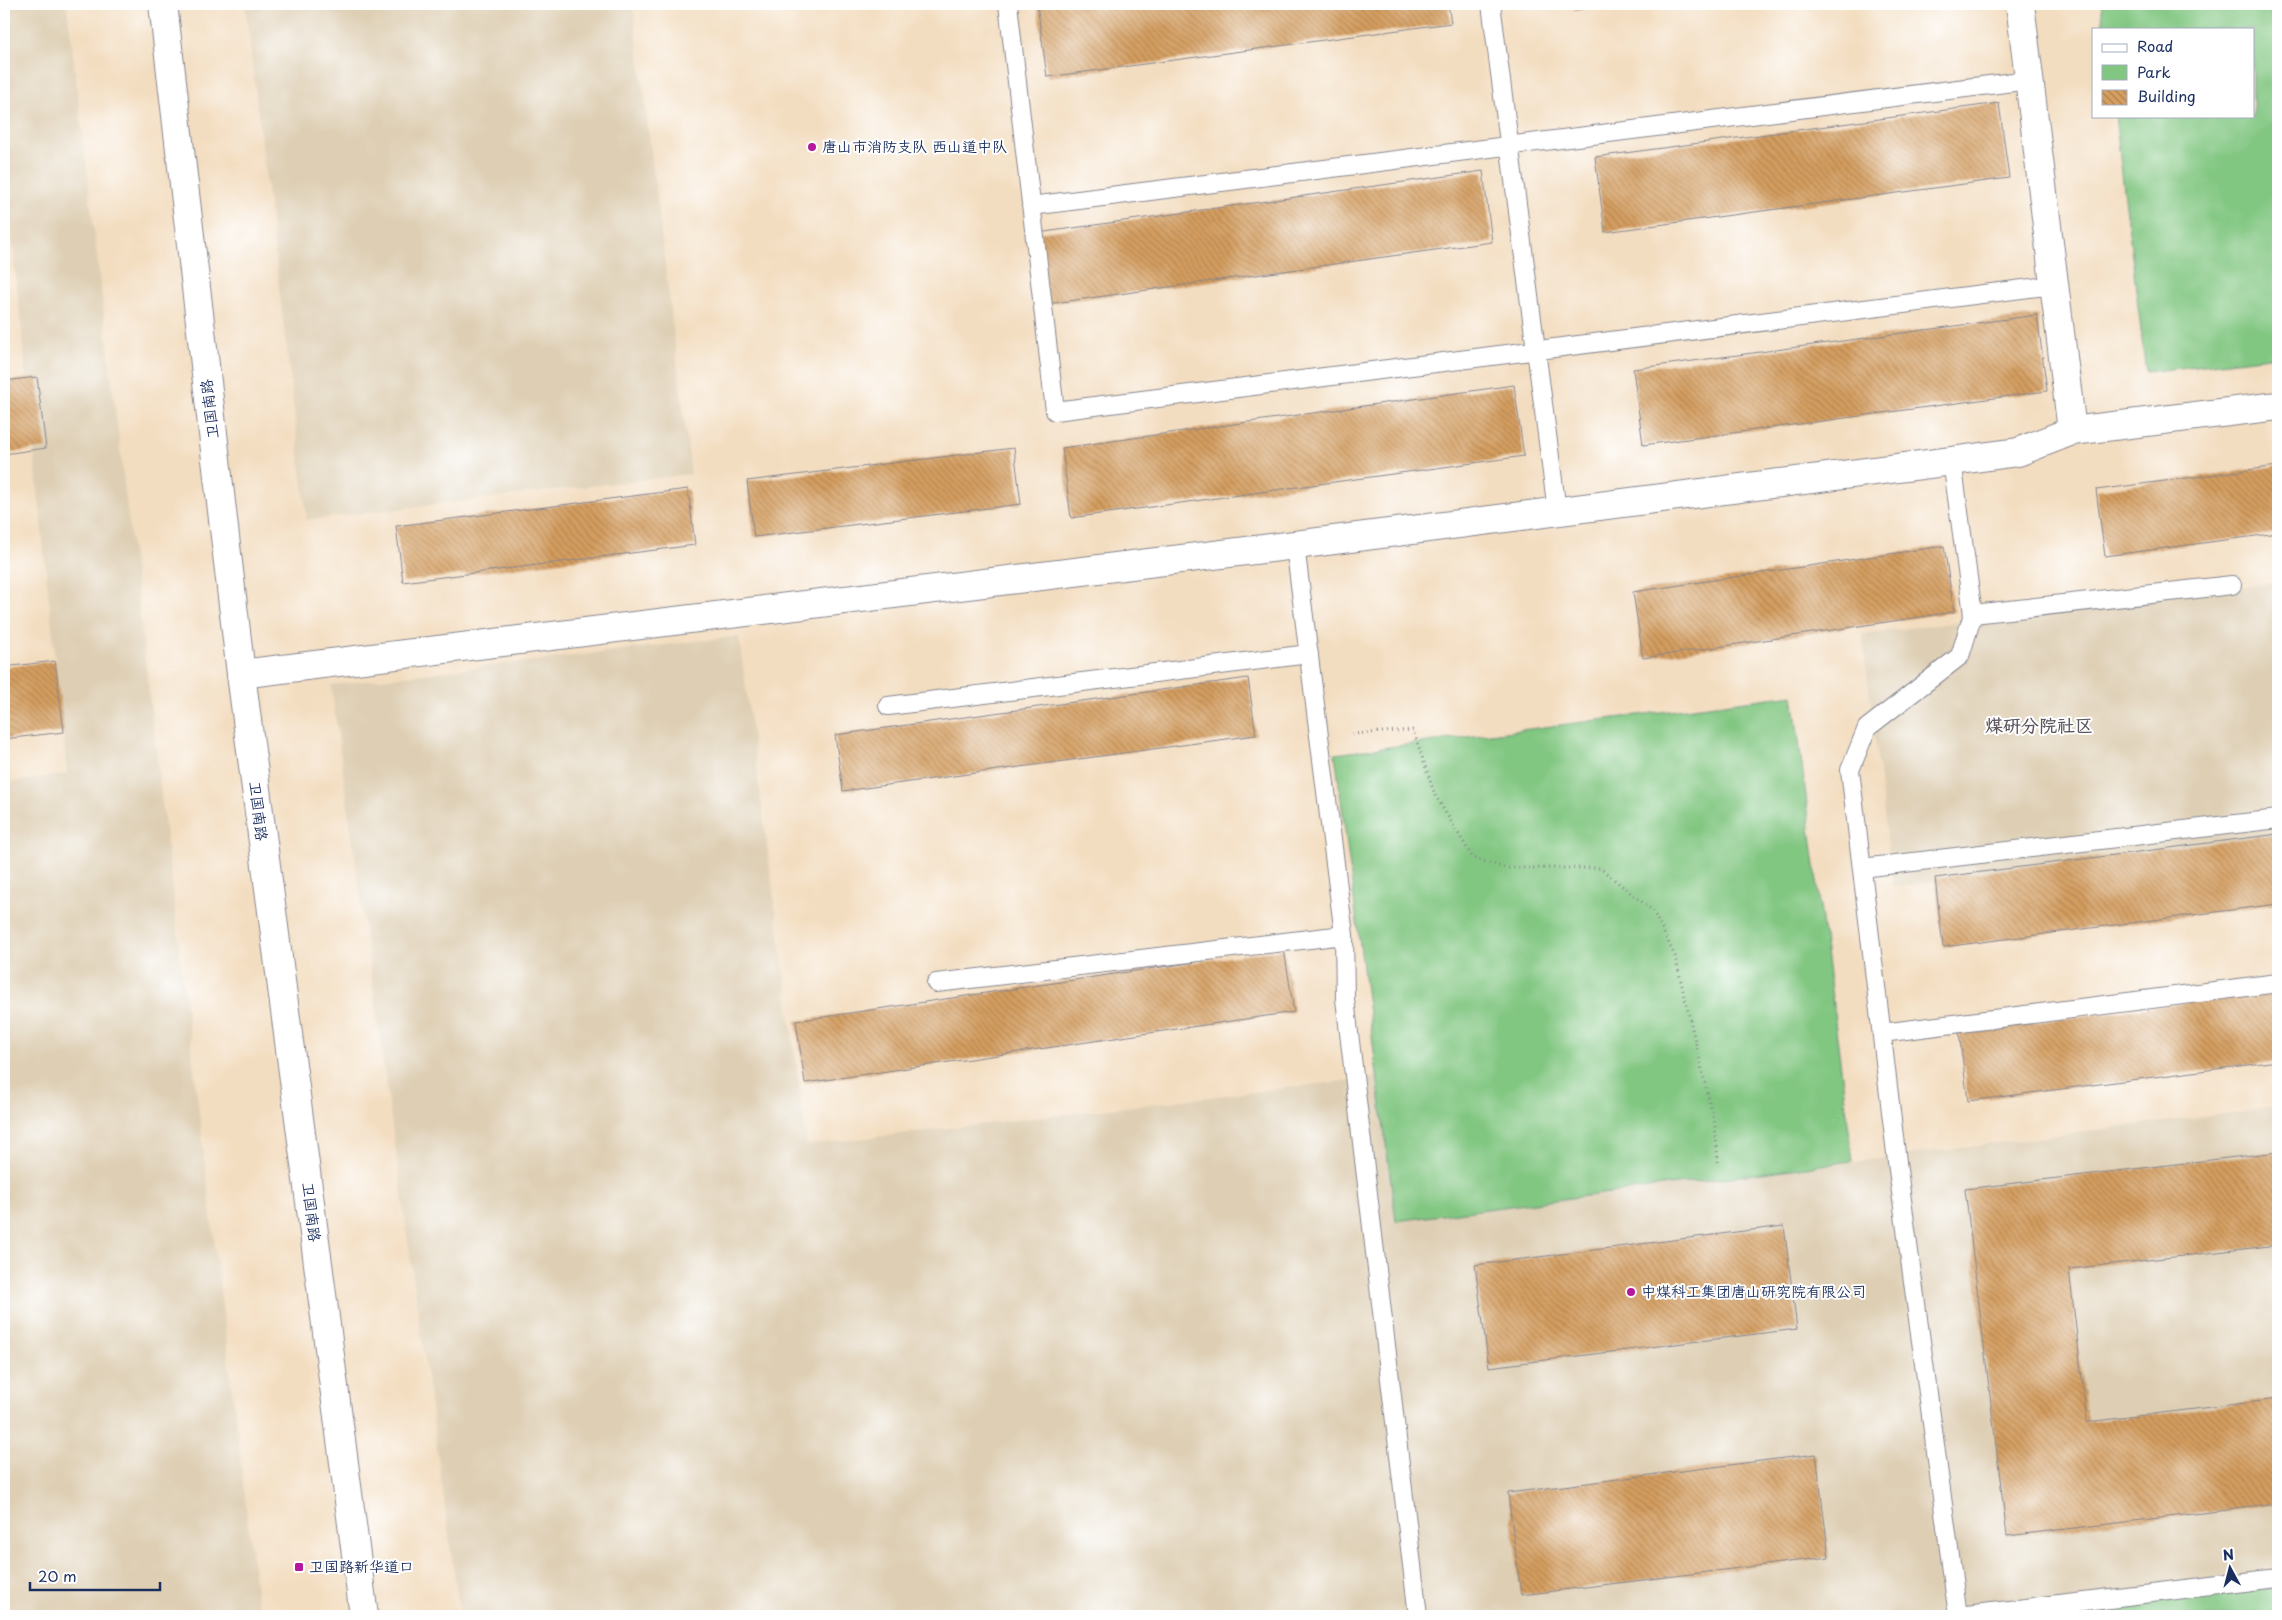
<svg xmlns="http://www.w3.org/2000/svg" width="2282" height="1620" font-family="'Playpen Sans','LXGW WenKai TC',sans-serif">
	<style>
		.built { fill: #decfb4 }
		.green { fill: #81c681; stroke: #4e7a70 }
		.building { fill: url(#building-back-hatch) }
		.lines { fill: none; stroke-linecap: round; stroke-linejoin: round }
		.lane-casing { stroke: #87868f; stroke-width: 20 }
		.street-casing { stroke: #87868f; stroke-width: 30 }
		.secondary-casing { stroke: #87868f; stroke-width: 30 }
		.path { stroke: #87868f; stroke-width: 3; stroke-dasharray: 1 4; stroke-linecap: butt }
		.lane { stroke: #fff; stroke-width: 18 }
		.street { stroke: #fff; stroke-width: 28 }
		.secondary { stroke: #fff; stroke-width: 28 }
		.poi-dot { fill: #b5179e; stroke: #fff; stroke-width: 2 }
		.labels { text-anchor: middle; stroke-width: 4; stroke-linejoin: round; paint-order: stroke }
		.poi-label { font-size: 15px; fill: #1b2f5e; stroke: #fff; text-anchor: start }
		.street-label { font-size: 15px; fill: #1b2f5e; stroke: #fff }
		.quarter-label { font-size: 18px; font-weight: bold; fill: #5c565e; stroke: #fff }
	</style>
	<defs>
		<pattern id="building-back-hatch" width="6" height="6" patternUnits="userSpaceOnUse" patternTransform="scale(1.25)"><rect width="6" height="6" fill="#d59e5f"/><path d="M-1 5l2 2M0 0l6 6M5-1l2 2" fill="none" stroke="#ac8152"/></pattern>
	</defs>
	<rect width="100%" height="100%" fill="#fff"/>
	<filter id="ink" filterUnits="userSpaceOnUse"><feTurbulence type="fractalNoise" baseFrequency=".02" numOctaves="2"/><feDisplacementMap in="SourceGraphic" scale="10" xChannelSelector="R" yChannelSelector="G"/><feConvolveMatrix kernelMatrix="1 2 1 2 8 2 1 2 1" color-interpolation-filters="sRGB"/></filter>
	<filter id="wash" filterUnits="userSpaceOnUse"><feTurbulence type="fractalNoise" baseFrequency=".0096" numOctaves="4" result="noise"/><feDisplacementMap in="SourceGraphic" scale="20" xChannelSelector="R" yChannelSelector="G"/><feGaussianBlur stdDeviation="1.12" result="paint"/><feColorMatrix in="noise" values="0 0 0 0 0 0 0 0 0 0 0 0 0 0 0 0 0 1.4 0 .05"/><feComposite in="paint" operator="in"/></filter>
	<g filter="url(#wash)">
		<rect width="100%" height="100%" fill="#f3ddc0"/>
		<!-- built -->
		<path class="built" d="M4,4H67L259,1616H4V783L67,774L4,161Z
			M245,4H633L691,474L307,520Z
			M2278,582V840L1893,887L1862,634Z
			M739,636L807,1145L1377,1077L1396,1221L2278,1107V1616H460L331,685Z"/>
		<!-- green -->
		<path class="green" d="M2101,4H2278V356L2146,372L2115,116H2253V29H2104Z
			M1793,695L1853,1161L1396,1221L1335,754Z
			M2278,1587V1616H2031Z"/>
		<g id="blocks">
			<!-- building -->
			<path class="building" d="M1037,4H1448L1451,23L1047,77Z
				M1574,4H1612V5L1574,10Z
				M1999,103L2009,178L1605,232L1595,157Z
				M4,123L10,160L4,161Z
				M1483,171L1492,242L1040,305L1030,234Z
				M2037,315L2047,391L1643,445L1633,369Z
				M37,377L46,448L4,454V381Z
				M1514,385L1524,456L1071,518L1062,448Z
				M1014,448L1021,504L754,537L747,481Z
				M2278,466V533L2105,556L2096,490Z
				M688,489L695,545L403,582L396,526Z
				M1944,546L1954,612L1643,658L1633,592Z
				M55,661L64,732L4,739V667Z
				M1248,678L1256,735L843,791L835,735Z
				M2278,834V904L1943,947L1935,878Z
				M1284,949L1294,1012L805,1083L796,1021Z
				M2278,991V1061L1968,1101L1959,1032Z
				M2278,1152V1245L2069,1269L2087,1422L2278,1399V1504L2007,1536L1965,1189Z
				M1784,1226L1797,1329L1489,1367L1475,1265Z
				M1816,1454L1829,1557L1521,1595L1508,1493Z"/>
		</g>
	</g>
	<g filter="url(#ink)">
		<use href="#blocks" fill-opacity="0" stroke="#87868f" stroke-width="1"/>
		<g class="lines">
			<!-- lane casing -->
			<g class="lane-casing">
				<path id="lane" d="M1008,4L1055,411L2054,285
					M1491,4L1557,511
					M1031,206L2029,80
					M1952,461L1973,614L1960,656L1867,728L1850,770L1898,1170L1958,1616
					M1295,545L1344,935L1345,999L1418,1616
					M1973,614L2232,585
					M888,706L1309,654
					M1862,868L2278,819
					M936,983L1344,935
					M1882,1033L2278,983
					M1958,1616L2278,1578"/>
			</g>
			<!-- street casing -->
			<g class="street-casing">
				<path id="street" d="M2020,4L2072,431L2278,406
					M241,674L1295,545L1952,461L2018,452L2072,431"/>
			</g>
			<!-- secondary casing -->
			<g class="secondary-casing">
				<path id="secondary" d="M163,4L241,674L364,1616"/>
			</g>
			<!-- path -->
			<path class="path" d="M1352,734L1413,730L1435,795L1473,858L1506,868H1600L1653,911L1675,956L1715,1125L1718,1162"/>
			<!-- lane -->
			<use href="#lane" class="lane"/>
			<!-- street -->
			<use href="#street" class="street"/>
			<!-- secondary -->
			<use href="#secondary" class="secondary"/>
		</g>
	</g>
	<!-- markers -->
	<g class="poi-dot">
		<circle cx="812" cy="147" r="5"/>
		<circle cx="1631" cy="1292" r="5"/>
		<rect x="294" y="1562" width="10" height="10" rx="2.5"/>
	</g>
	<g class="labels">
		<!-- poi labels -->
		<g class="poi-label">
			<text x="822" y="152">唐山市消防支队 西山道中队</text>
			<text x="1641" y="1297">中煤科工集团唐山研究院有限公司</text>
			<text x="309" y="1572">卫国路新华道口</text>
		</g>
		<!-- street labels -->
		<g class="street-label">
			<text transform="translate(210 409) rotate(-97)" y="5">卫国南路</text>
			<text transform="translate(258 811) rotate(83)" y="5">卫国南路</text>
			<text transform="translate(311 1212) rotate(83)" y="5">卫国南路</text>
		</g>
		<!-- quarter labels -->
		<g class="quarter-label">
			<text x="2039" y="732">煤研分院社区</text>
		</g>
	</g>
	<!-- margin -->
	<rect width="2282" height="1620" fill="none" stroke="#fff" stroke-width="20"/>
	<!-- legend -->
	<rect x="2092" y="28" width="162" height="90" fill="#ffffff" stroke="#a4acbf"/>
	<rect x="2102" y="44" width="25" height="8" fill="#ffffff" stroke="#a4acbf"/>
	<text x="2137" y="52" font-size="15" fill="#1b2f5e">Road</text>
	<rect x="2102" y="65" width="25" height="15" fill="#81c681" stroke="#a4acbf"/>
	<text x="2137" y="78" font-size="15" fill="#1b2f5e">Park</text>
	<rect x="2102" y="90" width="25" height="15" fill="url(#building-back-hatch)" stroke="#a4acbf"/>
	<text x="2137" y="102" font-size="15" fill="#1b2f5e">Building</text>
	<!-- north arrow -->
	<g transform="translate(2230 1568) rotate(353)" stroke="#ffffff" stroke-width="4" paint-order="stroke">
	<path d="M0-4L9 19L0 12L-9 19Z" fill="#1b2f5e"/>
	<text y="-8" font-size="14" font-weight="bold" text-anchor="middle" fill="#1b2f5e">N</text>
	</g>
	<!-- scale -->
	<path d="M30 1582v8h130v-8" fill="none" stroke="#1b2f5e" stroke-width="2.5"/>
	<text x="38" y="1582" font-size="15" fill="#1b2f5e" stroke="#ffffff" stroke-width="4" paint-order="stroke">20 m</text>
</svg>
